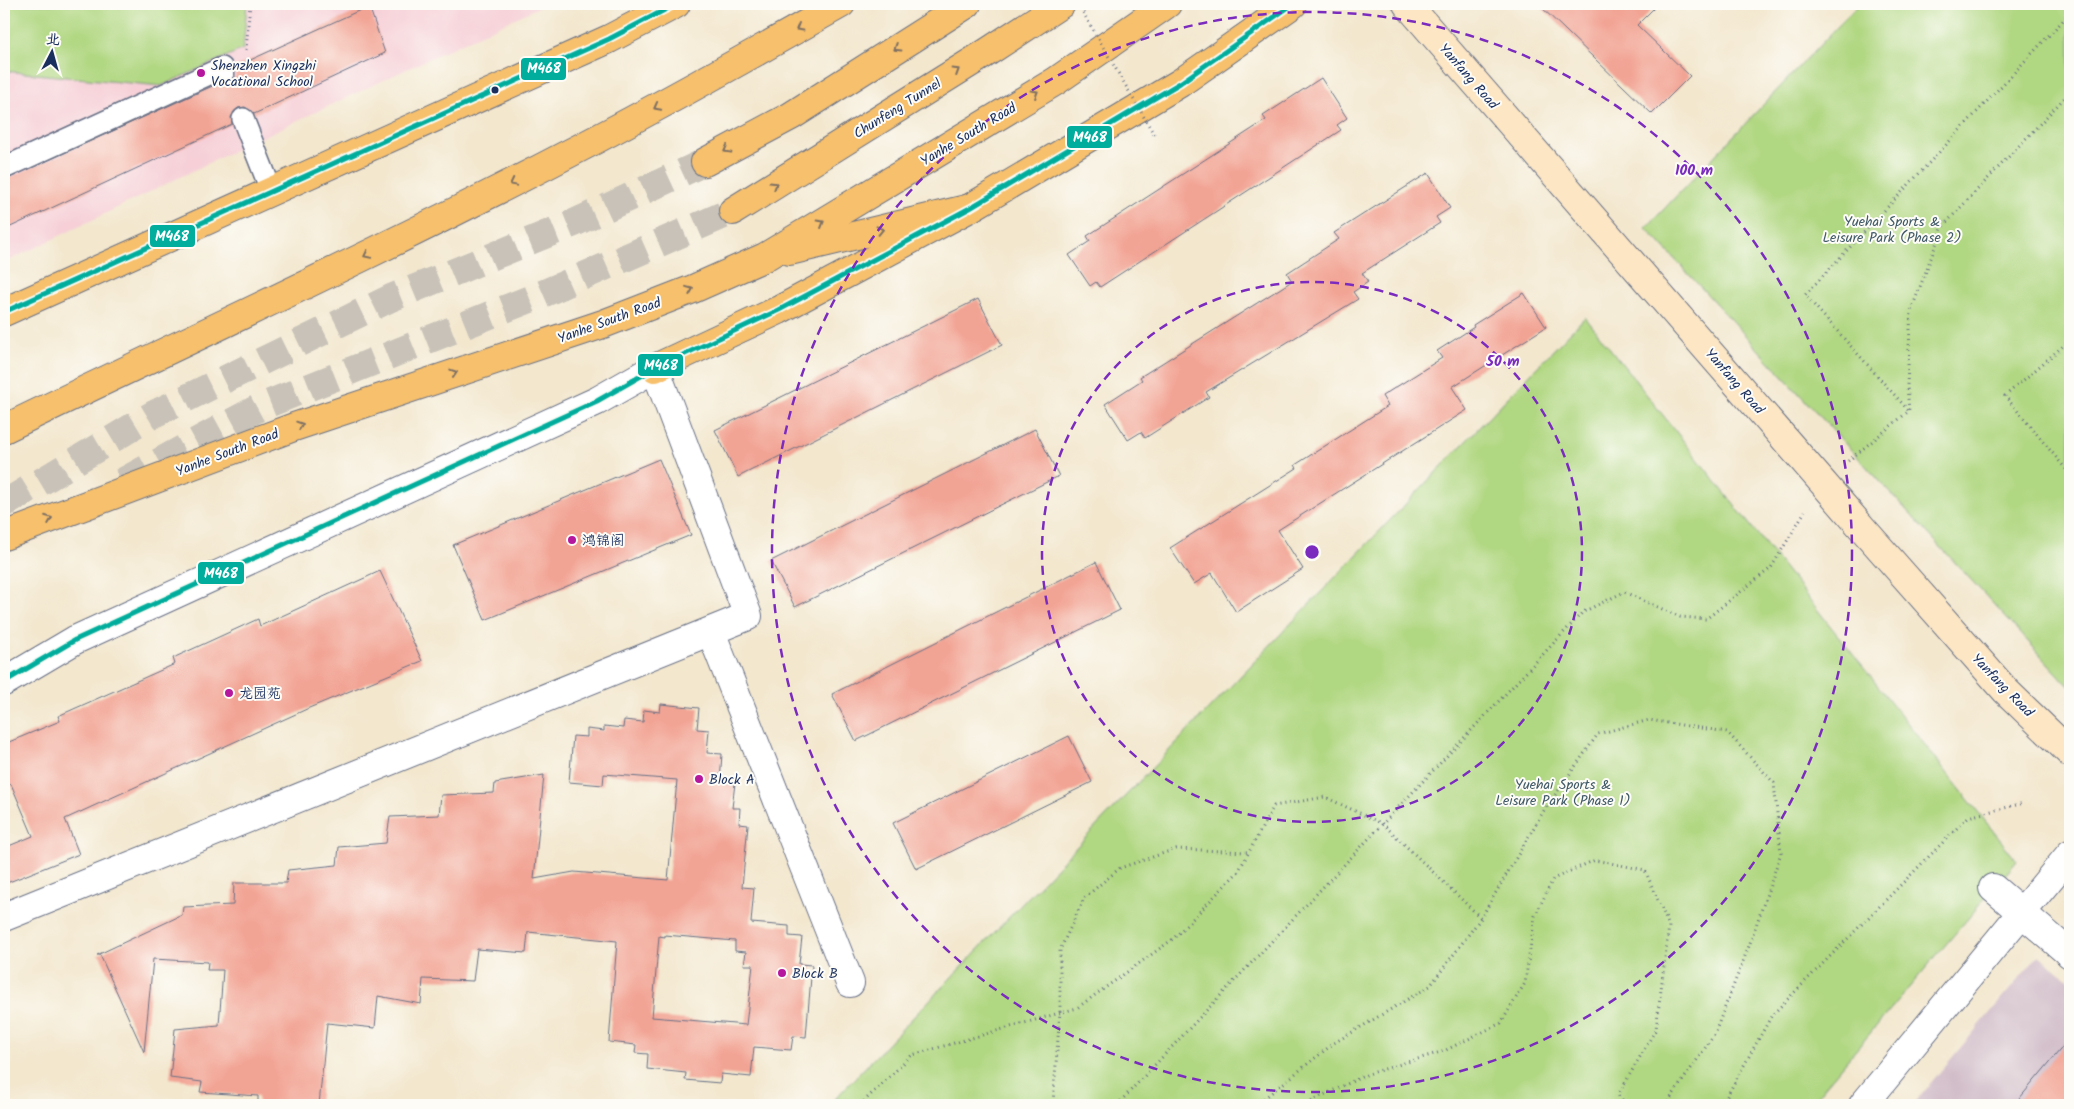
<svg xmlns="http://www.w3.org/2000/svg" width="2074" height="1109" font-family="Kalam,'LXGW WenKai TC',sans-serif">
	<style>
		.built { fill: #f6cfd7 }
		.industrial { fill: #d1bdc9 }
		.green { fill: #b0d781; stroke: #668370 }
		.building { fill: #f2a494; fill-rule: evenodd }
		.lines { fill: none; stroke-linecap: round; stroke-linejoin: round }
		.trunk-tunnel { stroke: #c8c2b8; stroke-width: 28; stroke-dasharray: 28 14; stroke-linecap: butt }
		.service-casing { stroke: #676f85; stroke-width: 24 }
		.minor-casing { stroke: #676f85; stroke-width: 30 }
		.secondary-casing { stroke: #676f85; stroke-width: 30 }
		.primary-casing { stroke: #676f85; stroke-width: 30 }
		.trunk-casing { stroke: #676f85; stroke-width: 30 }
		.path { stroke: #676f85; stroke-width: 3; stroke-dasharray: 1 4; stroke-linecap: butt }
		.service { stroke: #fff; stroke-width: 21 }
		.minor { stroke: #fff; stroke-width: 28 }
		.secondary { stroke: #fce6c4; stroke-width: 28 }
		.primary { stroke: #f7c06c; stroke-width: 28 }
		.trunk { stroke: #f7c06c; stroke-width: 28 }
		.path-bridge { stroke: #676f85; stroke-width: 3; stroke-dasharray: 1 4; stroke-linecap: butt }
		.bus-1-casing { stroke: #fdfcf7; stroke-width: 9 }
		.bus-1 { stroke: #01ad9c; stroke-width: 5 }
		.oneway { stroke: #7e7064 }
		.ring { fill: none; stroke: #7b2cbf; stroke-width: 2.5; stroke-dasharray: 9 6 }
		.poi-dot { fill: #b5179e; stroke: #fdfcf7; stroke-width: 2 }
		.bus-dot { fill: #1b2f5e; stroke: #fdfcf7; stroke-width: 2 }
		.labels { text-anchor: middle; stroke-width: 4; stroke-linejoin: round; paint-order: stroke }
		.poi-label { font-size: 14px; fill: #1b2f5e; stroke: #fdfcf7; text-anchor: start }
		.street-label { font-size: 14px; fill: #1b2f5e; stroke: #fdfcf7 }
		.park-label { font-size: 14px; fill: #405967; stroke: #fdfcf7 }
		.centre { fill: #7b2cbf; stroke: #fdfcf7; stroke-width: 2.5 }
		.ring-label { font-size: 15px; text-anchor: middle; font-weight: bold; fill: #7b2cbf; stroke: #fdfcf7; stroke-width: 4; stroke-linejoin: round; paint-order: stroke }
		.line-badge { stroke: #fdfcf7; stroke-width: 2 }
		.badge-label { font-size: 14px; text-anchor: middle; font-weight: bold; fill: #fff }
	</style>
	<rect width="100%" height="100%" fill="#fdfcf7"/>
	<filter id="ink" filterUnits="userSpaceOnUse"><feTurbulence type="fractalNoise" baseFrequency=".02" numOctaves="2"/><feDisplacementMap in="SourceGraphic" scale="10" xChannelSelector="R" yChannelSelector="G"/><feConvolveMatrix kernelMatrix="1 2 1 2 8 2 1 2 1" color-interpolation-filters="sRGB"/></filter>
	<filter id="wash" filterUnits="userSpaceOnUse"><feTurbulence type="fractalNoise" baseFrequency=".0096" numOctaves="4" result="noise"/><feDisplacementMap in="SourceGraphic" scale="20" xChannelSelector="R" yChannelSelector="G"/><feGaussianBlur stdDeviation="1.12" result="paint"/><feColorMatrix in="noise" values="0 0 0 0 0 0 0 0 0 0 0 0 0 0 0 0 0 1.4 0 .05"/><feComposite in="paint" operator="in"/></filter>
	<g filter="url(#wash)">
		<rect width="100%" height="100%" fill="#f3e7ce"/>
		<!-- built -->
		<path class="built" d="M4,4H545L252,142L4,263Z"/>
		<!-- industrial -->
		<path class="industrial" d="M2039,955L2070,981V1105H1912Z"/>
		<!-- green -->
		<path class="green" d="M10,4H247L243,49L161,86L4,71Z
			M1859,4H2070V687L1646,228Z
			M1585,317L2017,861L1809,1105H829Z"/>
		<g id="blocks">
			<!-- building -->
			<path class="building" d="M1538,4H1658L1637,25L1690,76L1652,114Z
				M369,6L385,53L254,114L245,107L238,108L231,117L232,124L4,230V180L217,84L226,85L235,77V67Z
				M1321,78L1347,118L1337,125L1341,130L1100,287L1096,282L1090,286L1069,255L1090,241L1087,236L1266,120L1263,116Z
				M1428,173L1450,208L1436,217L1440,223L1362,273L1368,282L1353,292L1358,299L1206,392L1209,397L1145,438L1141,432L1128,440L1105,404L1142,380L1140,377L1292,281L1287,273L1339,239L1334,233Z
				M1524,293L1546,327L1452,387L1467,410L1278,530L1303,569L1236,612L1212,573L1194,584L1170,548L1297,468L1295,465L1388,406L1382,396L1442,358L1437,351L1474,327L1473,325Z
				M978,299L1002,345L738,477L715,430Z
				M1035,429L1059,476L795,607L771,561Z
				M659,459L691,535L485,620L453,545Z
				M1096,562L1120,610L856,741L832,694Z
				M380,571L422,661L309,708L65,819L79,854L4,884V848L33,836L11,784L4,787V744L60,721L58,716L175,664L173,658L258,619L260,626Z
				M661,704L699,708L697,729L709,730L707,753L722,754L720,782L735,783L732,808H740L739,824L748,825L742,887L754,888L751,923L789,926V936L802,937L799,964L812,965L806,1037L793,1036L791,1050L754,1047L751,1077L721,1074L720,1083L685,1080L686,1073L647,1069L648,1054L635,1053L636,1045L609,1042L617,941L528,932L526,953L477,949L473,981L423,979L421,1004L378,996L375,1028L327,1023L319,1105H258V1096L200,1092L202,1082L170,1078L175,1029L219,1025L223,970H207L208,962L153,959L144,1052L100,955H97L182,915L183,907L233,905L234,883H286L288,870L337,865L339,847L386,843L390,817L439,815L441,795L494,793L495,783L544,775L534,879L574,872L668,880L677,780L604,774L603,785L569,782L573,736L587,737V729L604,731V726L623,728L624,720L643,722L644,710L660,712ZM665,935L735,941V951L746,952L744,965H753L746,1025L652,1017L659,936L665,937Z
				M1069,736L1092,782L916,869L893,823Z
				M2070,1038V1105H2014Z"/>
		</g>
	</g>
	<g filter="url(#ink)">
		<use href="#blocks" fill-opacity="0" stroke="#676f85" stroke-width="1"/>
		<g class="lines">
			<!-- trunk-tunnel -->
			<path class="trunk-tunnel" d="M122,482L260,407L540,295L733,211
				M4,504L154,414L391,298L574,223L705,162"/>
			<!-- service casing -->
			<g class="service-casing">
				<path id="service" d="M243,119L271,190
					M4,168L222,68L223,73"/>
			</g>
			<!-- minor casing -->
			<g class="minor-casing">
				<path id="minor" d="M711,632L850,983
					M4,682L75,640L597,401L655,368L748,616L4,917
					M1993,888L2070,954
					M1863,1105L2070,854"/>
			</g>
			<!-- secondary casing -->
			<g class="secondary-casing">
				<path id="secondary" d="M1407,4L1863,529L2006,691L2070,753"/>
			</g>
			<!-- primary casing -->
			<g class="primary-casing">
				<path id="primary" d="M4,312L609,39L676,4
					M655,368L779,310L970,208L1180,83L1293,4"/>
			</g>
			<!-- trunk casing -->
			<g class="trunk-casing">
				<path id="trunk" d="M705,162L791,116L967,4
					M733,211L986,53L1061,4
					M790,251L970,208
					M4,429C192,338 382,251 568,154C660,107 751,55 841,4
					M4,536L294,427L603,324L693,289L765,257L1056,81L1167,4"/>
			</g>
			<!-- path -->
			<path class="path" d="M246,50L250,4
				M2070,340L2005,396L2070,474
				M1908,410L1805,295L2070,13
				M1848,461L1909,411L1907,385L1911,311L1943,226L2070,92
				M860,1105L912,1055L1077,1008L1173,939L1238,872L1274,806L1325,797L1383,824L1481,918
				M1056,1105L1053,1103L1060,1012V950L1084,898L1120,868L1176,849L1249,852
				M1117,1105L1583,612L1624,592L1680,617L1706,619L1771,568L1805,511
				M1256,1105L1334,1043L1430,986L1481,918L1543,812L1598,734L1649,720L1727,732L1774,783L1781,853L1749,946L1714,1035L1666,1105
				M1308,1105L1313,1100L1368,1074L1444,1051L1501,1023L1525,983L1535,916L1553,879L1595,860L1645,870L1669,926L1656,1029L1618,1095L1627,1105
				M1722,1105L1772,1015L1968,817L2024,803"/>
			<!-- service -->
			<use href="#service" class="service"/>
			<!-- minor -->
			<use href="#minor" class="minor"/>
			<!-- secondary -->
			<use href="#secondary" class="secondary"/>
			<!-- primary -->
			<use href="#primary" class="primary"/>
			<!-- trunk -->
			<use href="#trunk" class="trunk"/>
			<!-- path-bridge -->
			<path class="path-bridge" d="M1078,4L1155,136"/>
			<!-- bus-1 casing -->
			<g class="bus-1-casing">
				<path id="bus-1" d="M4,312L609,39L676,4
					M4,682L75,640L597,401L655,368L779,310L970,208L1180,83L1293,4"/>
			</g>
			<!-- bus-1 -->
			<use href="#bus-1" class="bus-1"/>
		</g>
		<!-- one-way arrows -->
		<defs><path id="oneway-chevron" d="M-2-3.5L2.5 0L-2 3.5" fill="none" stroke-width="1.6" stroke-linecap="round" stroke-linejoin="round" transform="scale(1.25)"/></defs>
		<g class="oneway">
			<use href="#oneway-chevron" transform="translate(799 28) rotate(150)"/>
			<use href="#oneway-chevron" transform="translate(897 48) rotate(148)"/>
			<use href="#oneway-chevron" transform="translate(956 71) rotate(-32)"/>
			<use href="#oneway-chevron" transform="translate(1035 93) rotate(-31)"/>
			<use href="#oneway-chevron" transform="translate(657 107) rotate(152)"/>
			<use href="#oneway-chevron" transform="translate(727 150) rotate(151)"/>
			<use href="#oneway-chevron" transform="translate(513 183) rotate(153)"/>
			<use href="#oneway-chevron" transform="translate(774 185) rotate(-32)"/>
			<use href="#oneway-chevron" transform="translate(821 223) rotate(-31)"/>
			<use href="#oneway-chevron" transform="translate(880 230) rotate(-13)"/>
			<use href="#oneway-chevron" transform="translate(367 255) rotate(154)"/>
			<use href="#oneway-chevron" transform="translate(690 290) rotate(-22)"/>
			<use href="#oneway-chevron" transform="translate(454 373) rotate(-18)"/>
			<use href="#oneway-chevron" transform="translate(300 425) rotate(-19)"/>
			<use href="#oneway-chevron" transform="translate(49 519) rotate(-21)"/>
		</g>
	</g>
	<!-- distance rings -->
	<g class="ring">
		<circle cx="1312" cy="552" r="270"/>
		<circle cx="1312" cy="552" r="540"/>
	</g>
	<!-- markers -->
	<g class="poi-dot">
		<circle cx="201" cy="73" r="5"/>
		<circle cx="572" cy="540" r="5"/>
		<circle cx="229" cy="693" r="5"/>
		<circle cx="699" cy="779" r="5"/>
		<circle cx="782" cy="973" r="5"/>
	</g>
	<circle class="bus-dot" cx="495" cy="90" r="4.5"/>
	<g class="labels">
		<!-- poi labels -->
		<g class="poi-label">
			<text x="211" y="70">Shenzhen Xingzhi<tspan x="211" dy="16">Vocational School</tspan></text>
			<text x="582" y="545">鸿锦阁</text>
			<text x="239" y="698">龙园苑</text>
			<text x="709" y="784">Block A</text>
			<text x="792" y="978">Block B</text>
		</g>
		<!-- street labels -->
		<g class="street-label">
			<text transform="translate(1469 76) rotate(49)" y="5">Yanfang Road</text>
			<text transform="translate(897 108) rotate(-32)" y="5">Chunfeng Tunnel</text>
			<text transform="translate(968 134) rotate(-31)" y="5">Yanhe South Road</text>
			<text transform="translate(609 320) rotate(-20)" y="5">Yanhe South Road</text>
			<text transform="translate(1735 381) rotate(49)" y="5">Yanfang Road</text>
			<text transform="translate(227 452) rotate(-21)" y="5">Yanhe South Road</text>
			<text transform="translate(2003 685) rotate(46)" y="5">Yanfang Road</text>
		</g>
		<!-- park labels -->
		<g class="park-label">
			<text x="1892" y="226">Yuehai Sports &amp;<tspan x="1892" dy="16">Leisure Park (Phase 2)</tspan></text>
			<text x="1563" y="789">Yuehai Sports &amp;<tspan x="1563" dy="16">Leisure Park (Phase 1)</tspan></text>
		</g>
	</g>
	<circle cx="1312" cy="552" r="8" class="centre"/>
	<g class="ring-label">
		<text x="1694" y="175">100 m</text>
		<text x="1503" y="366">50 m</text>
	</g>
	<g class="line-badge">
		<rect x="520" y="57" width="47" height="24" rx="5" fill="#01ad9c"/>
		<rect x="1066" y="125" width="47" height="24" rx="5" fill="#01ad9c"/>
		<rect x="149" y="224" width="47" height="24" rx="5" fill="#01ad9c"/>
		<rect x="637" y="353" width="47" height="24" rx="5" fill="#01ad9c"/>
		<rect x="197" y="561" width="48" height="24" rx="5" fill="#01ad9c"/>
	</g>
	<g class="badge-label">
		<text x="544" y="73">M468</text>
		<text x="1090" y="142">M468</text>
		<text x="172" y="241">M468</text>
		<text x="661" y="370">M468</text>
		<text x="221" y="578">M468</text>
	</g>
	<!-- margin -->
	<rect width="2074" height="1109" fill="none" stroke="#fdfcf7" stroke-width="20"/>
	<!-- north arrow -->
	<g transform="translate(52 52) rotate(6)" stroke="#fdfcf7" stroke-width="4" paint-order="stroke">
	<path d="M0-4L9 19L0 12L-9 19Z" fill="#1b2f5e"/>
	<text y="-8" font-size="14" font-weight="bold" text-anchor="middle" fill="#1b2f5e">北</text>
	</g>
</svg>
